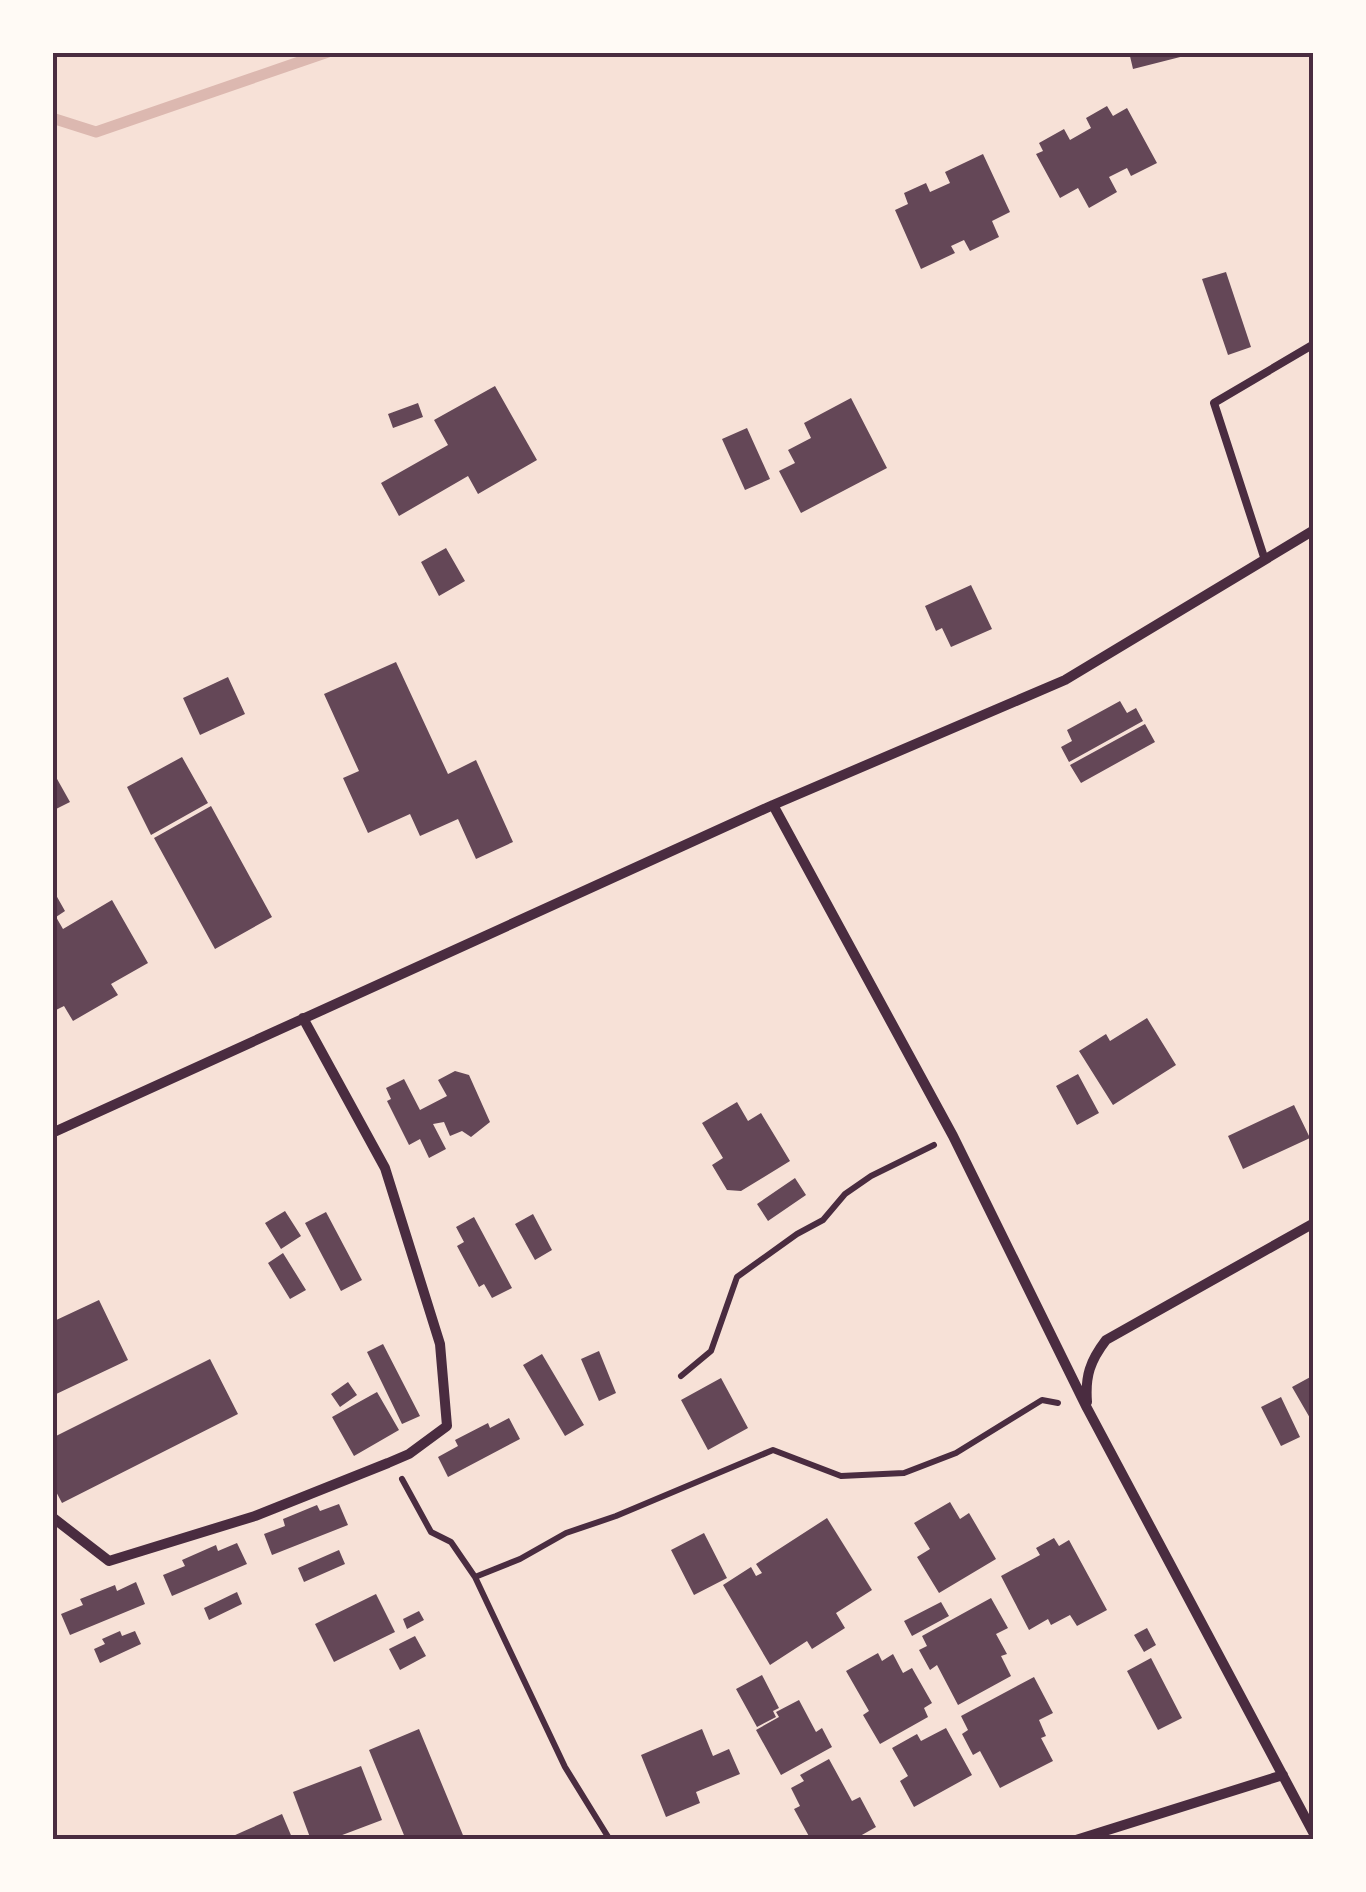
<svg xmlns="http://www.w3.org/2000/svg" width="1366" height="1892" font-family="Signika,sans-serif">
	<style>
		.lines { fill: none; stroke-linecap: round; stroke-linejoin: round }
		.stream { stroke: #dcb8b0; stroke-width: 11 }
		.building { fill: #644757 }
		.path { stroke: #4a2c40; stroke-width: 6 }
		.service { stroke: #4a2c40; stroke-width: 8 }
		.minor { stroke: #4a2c40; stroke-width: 10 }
		.neatline { fill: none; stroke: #4a2c40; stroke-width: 4 }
	</style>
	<rect width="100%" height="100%" fill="#f7e1d7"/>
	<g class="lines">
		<!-- stream -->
		<path class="stream" d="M52,118L96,132L328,52"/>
	</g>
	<!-- building -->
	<path class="building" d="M1129,52H1192V54L1133,69Z
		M1107,106L1113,116L1127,108L1157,163L1131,176L1127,168L1109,177L1117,192L1089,208L1078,188L1060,198L1036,154L1043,151L1039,143L1064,129L1070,140L1091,128L1086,118Z
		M983,154L1010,212L992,221L999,237L970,251L964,240L951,246L955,253L921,269L895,210L908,204L904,193L926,183L930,192L950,183L945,172Z
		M1226,272L1251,347L1228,355L1202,279Z
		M495,386L537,460L478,494L468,476L399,516L381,483L448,445L434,420Z
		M851,398L887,468L801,513L779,471L795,463L788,450L811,438L804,423Z
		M418,403L423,417L393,428L388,414Z
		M747,428L770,479L745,490L722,439Z
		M446,548L465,581L439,596L421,562Z
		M971,585L992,629L951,647L942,628L936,631L925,606Z
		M396,662L448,774L476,760L513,842L476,859L458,819L420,836L410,814L368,833L343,778L359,771L324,694Z
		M228,677L245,714L200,735L183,698Z
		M1120,701L1127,713L1136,708L1143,721L1069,762L1061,747L1072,741L1067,730Z
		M1145,724L1155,742L1081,783L1070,765Z
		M182,757L208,803L151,835L127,787Z
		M52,770L70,802L52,811Z
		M211,806L272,917L215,949L154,838Z
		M52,888L65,911L56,917L63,929L112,900L148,963L111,984L118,995L73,1021L64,1006L52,1012Z
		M1147,1018L1176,1065L1113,1105L1079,1051L1106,1034L1110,1041Z
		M455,1071L469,1075L490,1122L471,1137L462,1131L450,1136L444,1122L433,1124L446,1149L429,1158L420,1139L409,1145L387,1101L391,1099L386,1088L404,1079L420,1110L447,1096L438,1080Z
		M1078,1074L1099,1113L1077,1125L1056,1086Z
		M737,1102L748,1121L761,1113L790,1161L741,1191L727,1190L712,1165L723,1158L702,1123Z
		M1294,1105L1310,1138L1243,1169L1228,1136Z
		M795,1178L806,1195L768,1221L757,1204Z
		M285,1211L301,1236L281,1249L265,1223Z
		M326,1212L362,1280L341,1291L305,1223Z
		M533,1214L552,1250L535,1260L515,1224Z
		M474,1217L512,1288L492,1298L484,1284L479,1287L457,1246L464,1242L456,1227Z
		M283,1253L306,1290L290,1299L268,1263Z
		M99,1300L128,1360L52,1396V1322Z
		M383,1344L420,1416L402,1424L367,1352Z
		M599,1351L616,1393L599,1401L581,1359Z
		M542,1354L584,1425L565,1436L523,1365Z
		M210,1359L238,1414L62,1503L52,1484V1438Z
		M1314,1375V1425L1292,1387Z
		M721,1378L748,1428L708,1450L681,1400Z
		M348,1382L357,1395L340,1407L331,1394Z
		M377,1392L399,1430L354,1456L332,1417Z
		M1281,1397L1300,1437L1281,1446L1261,1407Z
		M509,1418L520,1439L448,1477L438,1457L458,1446L455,1440L488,1423L490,1428Z
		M950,1502L960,1519L969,1513L996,1559L939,1593L917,1557L930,1549L914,1523Z
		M339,1504L348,1525L272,1555L264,1534L285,1526L283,1519L317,1505L320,1511Z
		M827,1518L872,1590L836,1613L845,1628L812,1649L807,1641L770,1665L723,1585L751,1567L756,1576L762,1573L756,1564Z
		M704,1533L727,1578L694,1595L671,1550Z
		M1054,1538L1059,1546L1069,1540L1107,1610L1077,1626L1070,1615L1051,1625L1048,1619L1029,1630L1001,1576L1040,1555L1036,1548Z
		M237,1543L247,1564L172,1596L163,1575L185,1566L182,1560L216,1545L218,1551Z
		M339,1550L345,1564L304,1582L298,1568Z
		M136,1582L145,1604L70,1635L61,1614L83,1605L80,1599L115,1585L117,1591Z
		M237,1592L242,1604L209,1620L204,1608Z
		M376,1594L395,1632L334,1662L315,1624Z
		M991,1598L1008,1628L996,1634L1007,1654L1001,1656L1011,1676L958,1705L937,1665L930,1670L919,1650L927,1646L922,1636Z
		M941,1602L949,1616L912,1636L904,1621Z
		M419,1611L424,1620L407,1629L403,1619Z
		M1147,1628L1156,1645L1144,1652L1134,1635Z
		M120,1631L122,1636L135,1631L141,1644L100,1663L94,1649L105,1644L102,1639Z
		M415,1636L426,1656L400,1670L389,1649Z
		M878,1653L882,1661L893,1654L903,1673L912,1668L932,1703L924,1708L928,1717L880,1744L863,1715L869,1711L846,1671Z
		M1151,1658L1182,1718L1158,1730L1127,1671Z
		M762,1675L779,1708L773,1711L776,1717L757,1727L736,1689Z
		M1034,1677L1053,1713L1039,1720L1046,1736L1041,1738L1053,1761L1000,1788L980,1751L973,1755L962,1734L968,1730L961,1716Z
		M799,1700L816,1732L822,1728L832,1747L781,1775L756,1730L779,1717L776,1712Z
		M946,1728L972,1775L914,1807L900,1781L908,1776L892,1748L917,1734L921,1741Z
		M419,1729L465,1840H406L369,1750Z
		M702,1729L713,1756L729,1749L740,1774L696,1792L700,1803L666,1817L641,1755Z
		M829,1759L852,1801L860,1797L876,1827L853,1840H811L794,1809L800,1806L791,1788L804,1781L800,1775Z
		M361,1766L382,1820L329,1840H311L293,1792Z
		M282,1814L293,1840H224Z"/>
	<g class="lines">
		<!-- path -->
		<path class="path" d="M681,1376L711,1351L737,1277L797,1234L823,1220L845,1194L871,1176L934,1145
			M402,1479L431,1532L451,1542L475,1577L565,1767L610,1840
			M475,1577L520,1559L566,1533L616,1516L773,1450L841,1476L904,1473L956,1453L1042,1400L1058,1403"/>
		<!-- service -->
		<path class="service" d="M1264,557L1214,403L1314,344"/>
		<!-- minor -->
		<path class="minor" d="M773,805L953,1136L1087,1408L1314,1834
			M52,1133L773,805L1065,680L1314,530
			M1087,1402C1085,1376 1090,1361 1106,1340L1314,1223
			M52,1517L109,1561L255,1516L388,1463L409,1454L447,1426L440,1344L385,1168L303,1018
			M1076,1840L1283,1775"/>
	</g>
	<!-- border -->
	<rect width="1366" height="1892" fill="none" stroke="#fffaf5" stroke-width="110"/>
	<rect x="55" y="55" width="1256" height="1782" class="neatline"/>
</svg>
